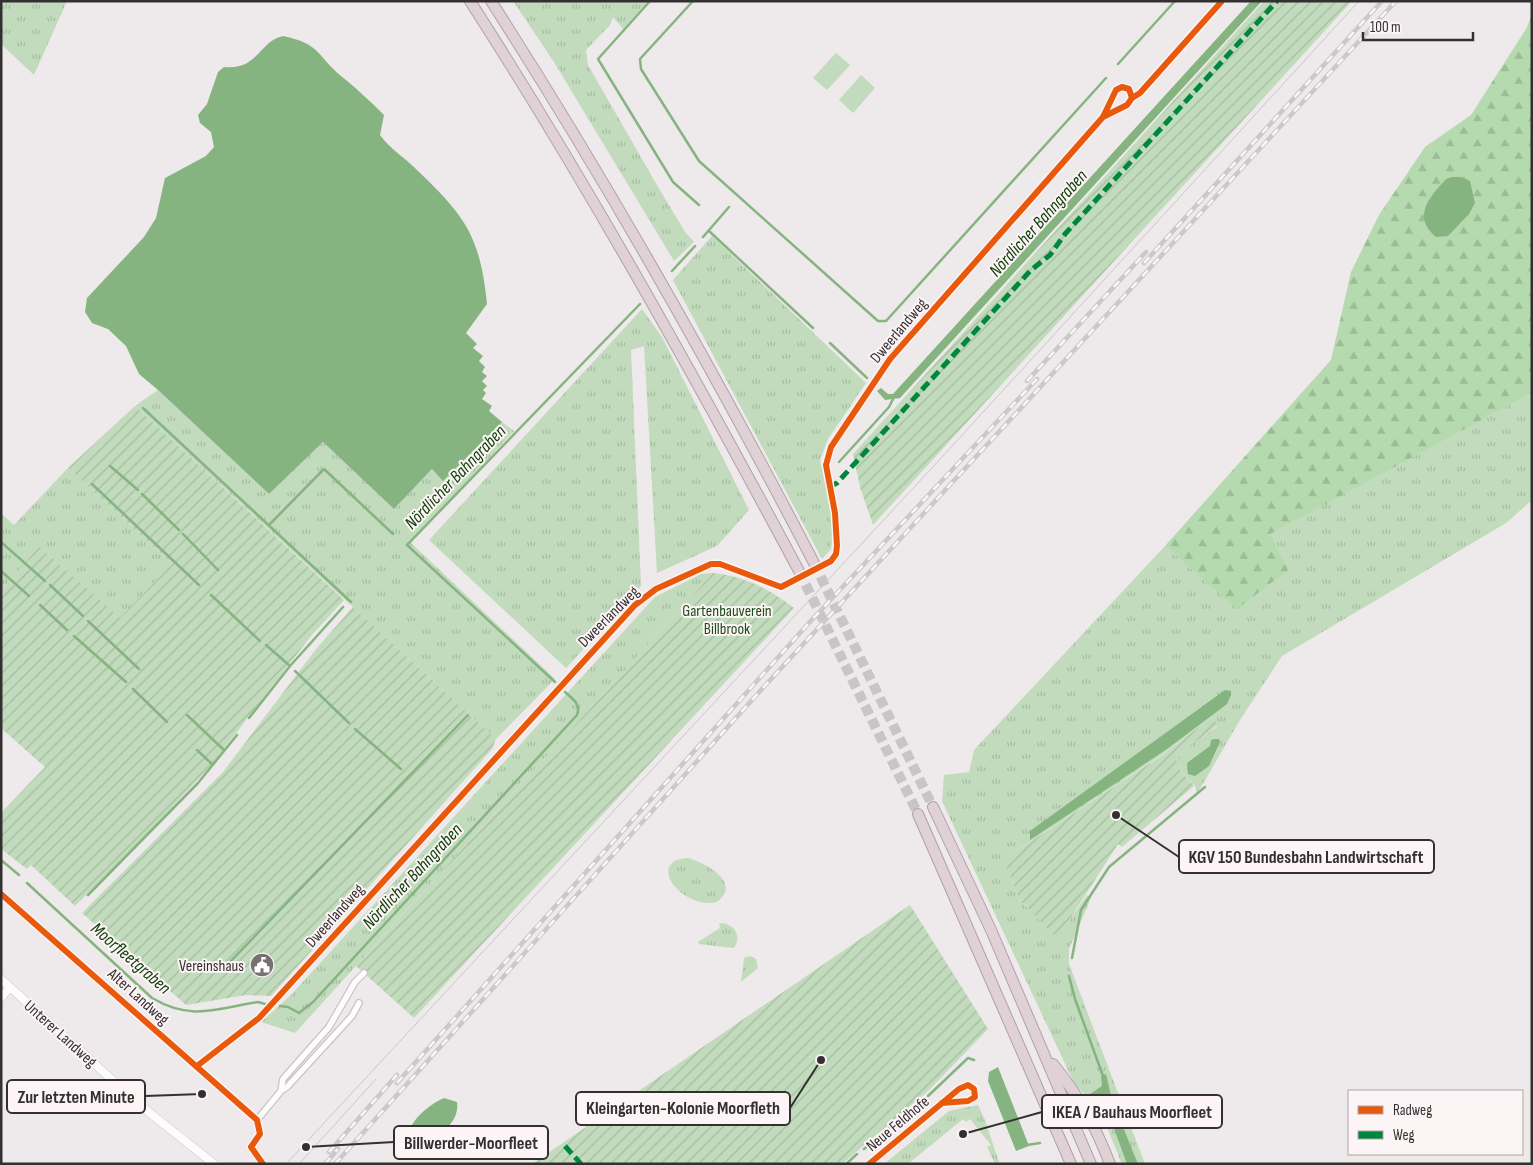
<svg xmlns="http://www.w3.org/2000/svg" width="1533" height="1165" font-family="'Sofia Sans Condensed',sans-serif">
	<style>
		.grass { fill: url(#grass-tufts) }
		.forest { fill: url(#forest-firs) }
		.garden { fill: url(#garden-furrows) }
		.pitch { fill: #c1dbbc }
		.water { fill: #86b480 }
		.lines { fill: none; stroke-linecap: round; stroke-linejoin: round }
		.stream { stroke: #86b480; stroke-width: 2.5 }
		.highway-tunnel { stroke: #c9c4c5; stroke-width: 10; stroke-dasharray: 10 5; stroke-linecap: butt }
		.street-casing { stroke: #c9c5c6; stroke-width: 8 }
		.secondary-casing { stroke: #c9c5c6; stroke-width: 9 }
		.highway-casing { stroke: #b0a1a5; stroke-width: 12 }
		.street { stroke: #fcfcfc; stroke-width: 5.5 }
		.secondary { stroke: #fcfcfc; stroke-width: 8 }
		.highway { stroke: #dfd1d6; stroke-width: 10 }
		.tram { stroke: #c9c9c9; stroke-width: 1 }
		.rail-casing { stroke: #c9c9c9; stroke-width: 4.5 }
		.rail { stroke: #fdf4f6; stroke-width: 2.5; stroke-dasharray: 8; stroke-linecap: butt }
		.quiet { stroke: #00873e; stroke-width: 5; stroke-dasharray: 10 5; stroke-linecap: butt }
		.cycleway-casing { stroke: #fdf4f6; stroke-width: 9 }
		.cycleway { stroke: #e8590c; stroke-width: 6 }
		.labels { text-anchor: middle; stroke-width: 4; stroke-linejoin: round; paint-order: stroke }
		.street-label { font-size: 16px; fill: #343031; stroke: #fdf4f6 }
		.park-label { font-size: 16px; fill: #1d4c18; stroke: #fdf4f6 }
		.poi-label { font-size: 16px; fill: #343031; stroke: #fdf4f6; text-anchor: end }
		.water-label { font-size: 18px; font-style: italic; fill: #10400b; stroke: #fdf4f6 }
		.leader { fill: none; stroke: #343031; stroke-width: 2 }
		.callout-dot { fill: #343031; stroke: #fdf4f6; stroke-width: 2 }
		.callout { fill: #fdf4f6; stroke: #343031; stroke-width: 2 }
		.callout-label { font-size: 18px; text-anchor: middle; font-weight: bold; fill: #343031 }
	</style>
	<defs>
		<pattern id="grass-tufts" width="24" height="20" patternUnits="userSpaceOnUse" patternTransform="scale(1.25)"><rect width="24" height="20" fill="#c1dbbc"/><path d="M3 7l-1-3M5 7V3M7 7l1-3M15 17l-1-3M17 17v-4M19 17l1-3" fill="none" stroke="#a6bca2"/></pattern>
		<pattern id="forest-firs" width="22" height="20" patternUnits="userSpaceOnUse" patternTransform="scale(1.25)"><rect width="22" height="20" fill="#b5daaf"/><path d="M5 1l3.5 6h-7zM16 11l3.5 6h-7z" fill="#9cbb97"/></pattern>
		<pattern id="garden-furrows" width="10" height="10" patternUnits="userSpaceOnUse" patternTransform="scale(1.25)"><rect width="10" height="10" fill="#c1dbbc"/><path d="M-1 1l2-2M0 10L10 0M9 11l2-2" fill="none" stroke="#a6bca2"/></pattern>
	</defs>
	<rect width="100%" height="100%" fill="#eee9ea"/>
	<!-- grass -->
	<path class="grass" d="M1,1H67L34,75L1,44Z
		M513,1H648L623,29L613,17L610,25L586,50L588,65L658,187L685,232L694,242L674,261L554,62Z
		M712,236L866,383L828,439L820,460L833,517L831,549L822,559L673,280Z
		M642,309L662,337L749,510L717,546L657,573L644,346L631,350L641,586L566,668L429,540Z
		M158,390L269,494L323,442L394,509L432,469L444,480L502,422L514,431L411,543L555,679L496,739L135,406Z
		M1532,393V500L1506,523L1282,656L1240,720L1197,794L1195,786L1179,769L1181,766L1176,760L1191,745L1218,726L1212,717L1160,756L1004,859L1019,899L1057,938L1087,895L1091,898L1069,949V964L1145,1164H1122L1099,1108L1075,1085L942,801L944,775L969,772L974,750L1165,546L1238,609L1269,534Z
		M68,468L172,564L120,619L39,546L1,591V513L14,525Z
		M713,573L295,1033L261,1022L290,996L655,597L701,574Z
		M688,858C705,863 743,882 717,902C684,911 643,861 688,858Z
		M721,923C735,924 742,936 734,948L699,944L698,942L720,928L719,924Z
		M750,956L756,959L758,968L741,982L744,958Z
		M978,1105C988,1124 992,1144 1000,1164H995L987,1147L991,1145L970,1119L966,1122L963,1119L908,1164H884L949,1111Z"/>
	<!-- forest -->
	<path class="forest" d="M1532,15V393L1270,534L1288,570L1237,609L1165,546L1331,360L1351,272L1379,215L1425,147L1471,115L1526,29Z"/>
	<!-- garden -->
	<path class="garden" d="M1264,1H1352L873,525L860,487L853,454Z
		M135,406L344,600L311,636L213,763L138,844L75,906L31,865L27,869L1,849V813L45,767L1,728V591L39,546L120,618L172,564L68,468Z
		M713,573C747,577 767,588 794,608L414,1018L356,966Z
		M353,607L496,739L492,749L271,996L246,995L186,1005L82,913L223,772L317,648Z
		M1212,717L1218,725L1191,745L1176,760L1181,766L1179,769L1194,786L1122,847L1118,844L1057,939L1019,899L1004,859L1161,756Z
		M910,905L988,1029L929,1090L842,1164H532Z"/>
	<!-- pitch -->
	<path class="pitch" d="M836,53L850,65L827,90L813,78Z
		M861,75L875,88L853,113L839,100Z"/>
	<!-- water -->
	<path class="water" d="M1251,1H1262L900,398L885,400L877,391L881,388L888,394H893Z
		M283,36C321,44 316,55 341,76C357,89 370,101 384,115L380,135C390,149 404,157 416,169C465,216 480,235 487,304L466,333L477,344L473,348L483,356L479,361L485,367L482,372L487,376L482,381L487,386L483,390L486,393L482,399L492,406L489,411L502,422L443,481L432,469L394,509L323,442L269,494L158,390L139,374L126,346L108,329L92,323L85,312L87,298L144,237L156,218L165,178L206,156L214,147L211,132L200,123L198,115L207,104L218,72L224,67C258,71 259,41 283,36Z
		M1452,177H1461L1470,181L1475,203L1469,214L1448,236L1436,237C1411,216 1430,197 1446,179Z
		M1225,690L1231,691V695L1227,704L1167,749L1030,840V831Z
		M1214,739H1219L1220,742L1209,766L1195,776L1188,774L1187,763L1210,746L1211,740Z
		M998,1067L1029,1146L1016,1151L988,1081L989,1072Z
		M1106,1074L1112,1100L1138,1164H1127L1105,1104L1101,1101L1093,1105L1090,1094L1102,1086L1101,1076Z
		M444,1098L457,1102C460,1123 439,1135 423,1145L413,1144L408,1136C410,1120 430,1104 444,1098Z"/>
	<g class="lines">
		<!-- stream -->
		<path class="stream" d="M650,1L598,59L673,182L699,205
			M693,1L640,59L641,69L699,161L878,321H886L1106,78
			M1118,64L1175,1
			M709,231L813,328
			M703,237L729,207
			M672,271L695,246
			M830,343L867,378
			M143,408L351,602
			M839,462L889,407L893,399
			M110,466L138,490
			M92,484L199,585
			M142,494L179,530
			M269,525L324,469L393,534
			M183,534L218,570
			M1,542L45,581
			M1,571L29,596
			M50,585L83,616
			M211,595L260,641
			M40,605L67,630
			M88,621L139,669
			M74,636L126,682
			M266,645L290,666
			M295,671L349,723
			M555,682L407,545L640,304
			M133,689L167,722
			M187,715L224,750
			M249,718L290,666L343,607
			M355,729L401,769
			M197,750L212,764
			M1,860L19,875
			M27,883L152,998C191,1021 216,1009 258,1002L265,1004
			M88,895L198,783L237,735
			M1072,958L1081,910L1109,867L1205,787
			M228,964L468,715
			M1069,976L1075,999L1103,1076
			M280,1006L288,1007L299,1013L313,1002L577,715C581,704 573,699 565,692
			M928,1096L968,1058L974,1060
			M1027,1145L1040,1143
			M864,1149L919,1104
			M846,1164L857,1154"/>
		<!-- highway-tunnel -->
		<path class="highway-tunnel" d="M814,563L933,807
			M799,571L918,814"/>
		<!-- street casing -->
		<g class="street-casing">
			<path id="street" d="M1,894L257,1120L281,1091L283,1079L329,1027L355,982L364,973
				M197,1066L259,1018L635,605L656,589L711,564H720L781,587L831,561L836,554L837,546L835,513L826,465L831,447L890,359L1103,117L1116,90L1122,87L1129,89L1132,98L1127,105L1103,117
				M281,1091L287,1087L352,1016L359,1003
				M869,1164L959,1089L968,1085L974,1089L975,1097L968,1101L942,1103"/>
		</g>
		<!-- secondary casing -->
		<g class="secondary-casing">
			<path id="secondary" d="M1,979L141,1106L214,1164
				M1,998L10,987"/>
		</g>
		<!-- highway casing -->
		<g class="highway-casing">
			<path id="highway" d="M470,1C589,186 695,377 799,571
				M491,1C608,183 714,371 814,563
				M933,807L991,930L1091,1164
				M918,814L1071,1164
				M1053,1064C1079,1096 1095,1125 1110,1164"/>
		</g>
		<!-- street -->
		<use href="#street" class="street"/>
		<!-- secondary -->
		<use href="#secondary" class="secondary"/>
		<!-- highway -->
		<use href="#highway" class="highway"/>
		<!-- tram -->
		<path class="tram" d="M286,1164L943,456L1359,1
			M299,1164L376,1079"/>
		<!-- rail casing -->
		<g class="rail-casing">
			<path id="rail" d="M1144,263L1382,1
				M1027,381L1146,252
				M397,1083L808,624L1037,379
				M329,1152L397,1075
				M325,1164L338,1149
				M335,1164L761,690L1396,1"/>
		</g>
		<!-- rail -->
		<use href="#rail" class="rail"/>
		<!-- quiet -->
		<path class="quiet" d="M829,487L837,483L1031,270L1050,255L1065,234L1277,1
			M565,1146L581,1164"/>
		<!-- cycleway casing -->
		<g class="cycleway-casing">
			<path id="cycleway" d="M1132,98L1140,93L1222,1
				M1,894L257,1120L260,1134L251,1147L263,1164
				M197,1066L259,1018L635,605L656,589L711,564H720L781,587L831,561L836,554L837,546L835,513L826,465L831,447L890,359L1103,117L1116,90L1122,87L1129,89L1132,98L1127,105L1103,117
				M869,1164L959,1089L968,1085L974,1089L975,1097L968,1101L942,1103"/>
		</g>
		<!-- cycleway -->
		<use href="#cycleway" class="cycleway"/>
	</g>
	<!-- icons -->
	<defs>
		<g id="civic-disc" transform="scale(1.25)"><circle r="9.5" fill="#757172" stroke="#fdf4f6"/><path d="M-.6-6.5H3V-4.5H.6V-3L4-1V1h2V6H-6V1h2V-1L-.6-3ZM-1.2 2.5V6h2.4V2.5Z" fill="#fff"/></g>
	</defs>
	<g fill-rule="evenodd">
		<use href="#civic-disc" x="262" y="965"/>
	</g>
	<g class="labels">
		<!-- street labels -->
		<g class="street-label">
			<text transform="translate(898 330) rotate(-50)" y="6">Dweerlandweg</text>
			<text transform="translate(608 616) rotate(-45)" y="6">Dweerlandweg</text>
			<text transform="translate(334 915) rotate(-48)" y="6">Dweerlandweg</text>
			<text transform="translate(139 996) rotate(42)" y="6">Alter Landweg</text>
			<text transform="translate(61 1033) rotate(42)" y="6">Unterer Landweg</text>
			<text transform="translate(897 1123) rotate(-40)" y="6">Neue Feldhofe</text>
		</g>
		<!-- park labels -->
		<g class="park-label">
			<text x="727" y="616">Gartenbauverein<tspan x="727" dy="18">Billbrook</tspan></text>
		</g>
		<!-- poi labels -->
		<g class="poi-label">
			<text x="244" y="971">Vereinshaus</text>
		</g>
		<!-- water labels -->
		<g class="water-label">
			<text transform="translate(1038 223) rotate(-48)" y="6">Nördlicher Bahngraben</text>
			<text transform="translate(455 477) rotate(-46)" y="6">Nördlicher Bahngraben</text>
			<text transform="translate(412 876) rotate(-47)" y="6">Nördlicher Bahngraben</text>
			<text transform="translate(131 958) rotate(41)" y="6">Moorfleetgraben</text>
		</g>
	</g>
	<!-- callouts -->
	<path class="leader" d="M1116 815L1179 857M202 1094L145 1096M821 1060L790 1108M963 1134L1042 1112M306 1147L394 1142"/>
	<g class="callout-dot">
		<circle cx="1116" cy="815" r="5"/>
		<circle cx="202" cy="1094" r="5"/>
		<circle cx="821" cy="1060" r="5"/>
		<circle cx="963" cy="1134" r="5"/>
		<circle cx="306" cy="1147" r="5"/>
	</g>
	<g class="callout">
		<rect x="1179" y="840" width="255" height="33" rx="5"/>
		<rect x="7" y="1080" width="138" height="33" rx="5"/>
		<rect x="576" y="1092" width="214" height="33" rx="5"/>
		<rect x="1042" y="1095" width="180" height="33" rx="5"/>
		<rect x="394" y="1126" width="154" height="33" rx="5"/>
	</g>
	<g class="callout-label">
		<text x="1306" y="863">KGV 150 Bundesbahn Landwirtschaft</text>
		<text x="76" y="1103">Zur letzten Minute</text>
		<text x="683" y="1114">Kleingarten-Kolonie Moorfleth</text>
		<text x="1132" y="1118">IKEA / Bauhaus Moorfleet</text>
		<text x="471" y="1149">Billwerder-Moorfleet</text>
	</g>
	<!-- border -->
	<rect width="1533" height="1165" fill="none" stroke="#343031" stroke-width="5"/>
	<!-- legend -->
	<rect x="1348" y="1090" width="175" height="65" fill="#fdf4f6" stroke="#ada6a7"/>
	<rect x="1358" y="1106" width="25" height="8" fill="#e8590c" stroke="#ada6a7"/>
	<text x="1393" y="1115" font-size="15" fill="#343031">Radweg</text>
	<rect x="1358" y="1131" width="25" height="8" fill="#00873e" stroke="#ada6a7"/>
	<text x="1393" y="1140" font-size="15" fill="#343031">Weg</text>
	<!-- scale -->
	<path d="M1363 32v8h110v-8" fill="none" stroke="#343031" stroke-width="2.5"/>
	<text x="1370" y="32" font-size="15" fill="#343031" stroke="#fdf4f6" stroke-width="4" paint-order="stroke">100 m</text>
</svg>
